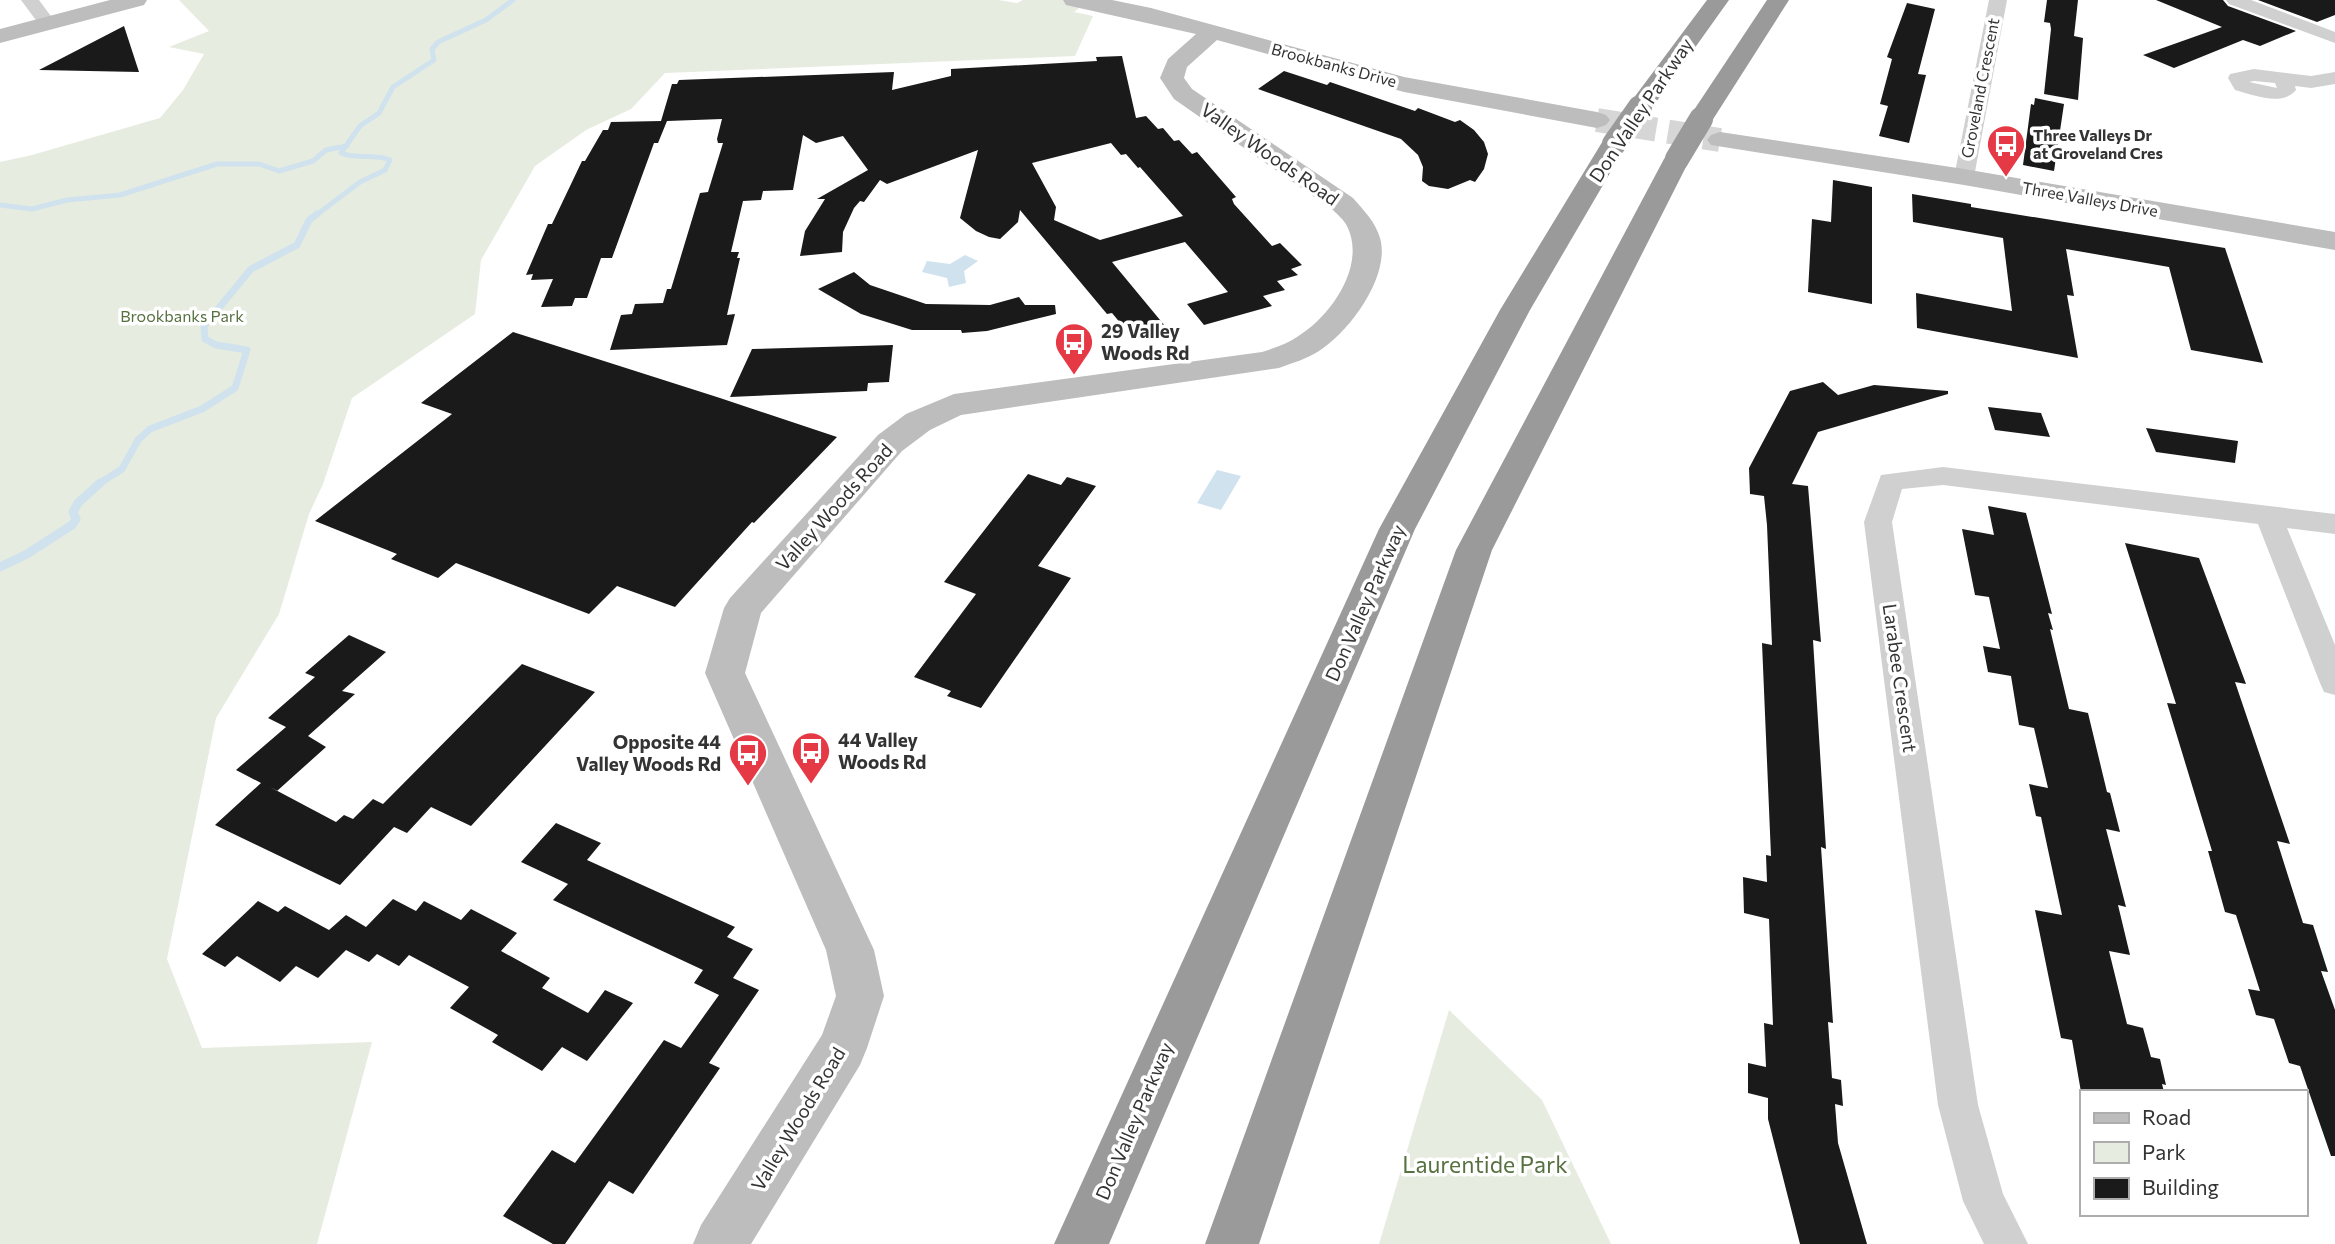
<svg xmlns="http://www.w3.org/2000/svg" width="2335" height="1244" font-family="Commissioner,sans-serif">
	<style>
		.green { fill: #e6ecdf }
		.water { fill: #cfe2ee }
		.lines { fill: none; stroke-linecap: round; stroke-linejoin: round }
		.stream-far2 { stroke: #cfe2ee; stroke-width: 5 }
		.stream-far1 { stroke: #cfe2ee; stroke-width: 7 }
		.stream { stroke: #cfe2ee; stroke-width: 9 }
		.building { fill: #1a1a1a; fill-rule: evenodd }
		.secondary-tunnel { stroke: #d6d6d6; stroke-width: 24; stroke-dasharray: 24 12; stroke-linecap: butt }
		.street { fill: #d0d0d0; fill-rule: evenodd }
		.secondary { fill: #bdbdbd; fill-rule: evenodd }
		.highway { fill: #9a9a9a; fill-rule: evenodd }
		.highway-bridge { stroke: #9a9a9a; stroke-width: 24 }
		.labels { text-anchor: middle; stroke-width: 7; stroke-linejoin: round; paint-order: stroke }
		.far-street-label { font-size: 16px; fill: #333; stroke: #fff }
		.far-poi-label { font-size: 16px; font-weight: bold; fill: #333; stroke: #fff; text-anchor: start }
		.far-park-label { font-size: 16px; fill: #56703f; stroke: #fff }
		.street-label { font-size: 19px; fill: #333; stroke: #fff }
		.poi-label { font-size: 19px; font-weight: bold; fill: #333; stroke: #fff; text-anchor: start }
		.near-park-label { font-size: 23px; fill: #56703f; stroke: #fff }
	</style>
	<rect width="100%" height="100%" fill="#fff"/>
	<!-- green -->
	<path class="green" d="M179,0H998L1017,3L1023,0H1089L1074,12L1093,16L1075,56L665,73L631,109L586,130L535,166L481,260L475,314L352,398L323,484L309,514L279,614L216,718L167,959L202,1048L372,1042L317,1244H0V162L32,155L160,118L183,90L204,54L169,47L209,31Z
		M1449,1010L1542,1100L1611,1244H1379Z"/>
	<!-- water -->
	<path class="water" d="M965,255L978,261L964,271L966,283L949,287L947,278L922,272L927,261L950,264Z
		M1217,470L1241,476L1221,510L1197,503Z"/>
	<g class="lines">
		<!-- stream-far2 -->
		<path class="stream-far2" d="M0,205L32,209L67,200L120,195L217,164H259L279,171L313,161L326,150L347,146
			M315,216L360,182L385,170L390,160C374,153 357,160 341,153L360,126L379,113L393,87L434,60L432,49L438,42L486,20L513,0"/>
		<!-- stream-far1 -->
		<path class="stream-far1" d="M97,485L122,469L138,440L150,429L202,409L235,388L247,350L216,345L205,339L204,326L251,269L297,245L309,220L317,214"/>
		<!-- stream -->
		<path class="stream" d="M0,567L27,554L72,525L76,519L73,512L78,503L100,483"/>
	</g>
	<!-- building -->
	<path class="building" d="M2047,0H2078L2074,36L2083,38L2078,100L2044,94L2051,29L2050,23L2044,22Z
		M2156,0H2223L2228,6L2296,31L2260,46L2243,40L2174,68L2143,55L2222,27Z
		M2258,0H2335V15L2317,22Z
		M1907,3L1935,9L1918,74L1926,75L1909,143L1879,136L1888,106L1880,104L1892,59L1887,57Z
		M124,26L139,72L39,70Z
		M1122,56L1136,118L1146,116L1158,129L1163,128L1174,141L1179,140L1192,154L1197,152L1236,197L1232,199L1234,204L1272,246L1280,243L1302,265L1291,269L1298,275L1277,281L1285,290L1263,296L1272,306L1204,325L1187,304L1228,292L1185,242L1112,262L1165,326L1131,336L1112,313L1107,314L1020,210L1018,222L1000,239L989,237L976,231L960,218L978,150L887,184L880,180L864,202L860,201L854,208L843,232L842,252L800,256L805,231L825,199H817L868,170L843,136L816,143L803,135L793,190L763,191L761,200L743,201L731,252H739L737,258H740L727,315L735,314L727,345L610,350L621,315L632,314L635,304L663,303L667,289H671L700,193L708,192L723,143H718L717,139L722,119L667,121L658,143H654L612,258H601L587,298H575L572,306L541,307L553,279L531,280L533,274L526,275L548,224H552L582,161H585L603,130H608L611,122L661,121L672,84H677L679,80L894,72L892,90L951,76V69L1097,61L1096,57ZM1111,143L1121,155L1126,154L1138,168L1140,167L1183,216L1100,240L1054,220L1056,207L1032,163Z
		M1284,71L1327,85L1330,82L1415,111L1418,108L1455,122L1460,120L1474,130L1484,142L1488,154L1484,169L1475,182L1470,180L1448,189L1429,186L1422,181L1423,167L1418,155L1401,139L1258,89Z
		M2035,98L2064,104L2054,171L2023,165L2031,104L2034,105Z
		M1833,180L1872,187V304L1808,292L1812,219L1831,222Z
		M1912,194L1971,204V207L2225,248L2263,363L2191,350L2169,267L2066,249L2074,296L2067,295L2078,358L1917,328L1916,293L2012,311L2003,238L1913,222Z
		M854,272L870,285L926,304L990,305L1019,297L1025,305H1055L1056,314L987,331L962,333L961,330H912L861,314L818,289Z
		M513,332L720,398L837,437L754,523L752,522L675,607L617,586L589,614L456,563L438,578L391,559L397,554L315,521L452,414L421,403Z
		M893,345L889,382L868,383L867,391L730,397L752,349Z
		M1823,382L1838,395L1874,385L1948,391V394L1818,432L1792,484L1808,486L1821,642L1813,640L1826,849L1821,847L1833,1023L1828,1022L1832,1078L1841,1080L1843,1106L1835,1104L1838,1143L1867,1244H1800L1768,1119V1098L1748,1093V1063L1766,1067L1764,1023L1773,1025L1769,919L1744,913L1743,877L1767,882L1766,855L1771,856L1762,643L1772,645L1767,525L1764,496L1750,494L1749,468L1790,391Z
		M1988,407L2041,413L2050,437L1995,430Z
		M2146,428L2238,441L2235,463L2156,452Z
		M1028,474L1061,485L1067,477L1096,486L1038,566L1071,578L981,708L947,696L951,691L914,677L976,594L944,582Z
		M1988,506L2026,513L2052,614L2048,613L2053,630L2050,629L2069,709L2088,713L2107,792L2110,793L2120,832L2106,829L2126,907L2118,905L2130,955L2109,951L2127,1024L2143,1028L2151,1057L2160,1059L2166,1085L2162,1084L2164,1092H2081L2072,1040L2061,1038L2035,910L2062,915L2041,817L2036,816L2029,784L2048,788L2034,728L2019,725L2011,676L1988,672L1983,646L2000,649L1989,597L1975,595L1962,529L1994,535Z
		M2125,543L2199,558L2246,684L2235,682L2290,844L2277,841L2303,923L2313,925L2328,972L2321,971L2335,1010V1156H2331L2300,1066L2289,1063L2274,1019L2256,1015L2248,989L2260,991L2236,915L2225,912L2208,851H2212L2167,703L2176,704Z
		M349,635L386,652L342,691L355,694L308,736L326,747L277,791L270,787L336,822L344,815L353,819L373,799L383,804L522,664L595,692L471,826L431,807L407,833L394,827L340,885L215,825L261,783L236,770L286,727L268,718L315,677L305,673Z
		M556,823L601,843L587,860L735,927L727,937L753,949L733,978L759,990L709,1063L720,1068L633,1194L609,1181L565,1244H553L503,1216L552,1150L575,1163L664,1040L681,1048L719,995L694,983L703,970L553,900L568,884L521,862Z
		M393,899L416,911L424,901L461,920L471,909L517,933L501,951L550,978L542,988L588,1013L605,990L633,1003L587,1061L562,1047L542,1071L492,1042L498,1035L450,1008L469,987L409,955L399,966L377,954L369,962L346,950L318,978L296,966L280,982L237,956L225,967L202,954L258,901L278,912L285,906L329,930L346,915L366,927Z"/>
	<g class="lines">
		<!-- secondary-tunnel -->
		<path class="secondary-tunnel" d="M1597,120L1720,140"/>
		<!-- street -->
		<path class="street" d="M21,0H39L56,23L53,27H41Z
			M1989,0H2007L1974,177L1971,181H1957L1954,177Z
			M2226,0H2251L2335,32V43L2229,4Z
			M2254,69L2311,76L2335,72V84L2311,88L2295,86L2296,90C2282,107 2254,95 2235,90L2228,78L2230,74ZM2254,81L2275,83L2277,88L2249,82Z
			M1943,467L2335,514V534L2287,528L2335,645V695L2324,692L2320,683L2258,524L1943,485L1902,489L1892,522L1978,1105L2003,1194L2028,1244H1984L1963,1201L1938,1105L1864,522L1881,475Z"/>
		<!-- secondary -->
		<path class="secondary" d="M110,0H147L144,5L0,43V29Z
			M1063,0H1112L1151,8L1404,77L1597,112L1606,115L1610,120L1606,125L1597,128L1404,92L1217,40L1187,67L1184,78L1192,89L1353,198C1364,211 1375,221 1380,238C1391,276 1349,332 1319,351C1307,359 1292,363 1279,368L961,415L930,430L902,451L761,613L745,673L874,950L884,996L867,1048L860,1065L751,1244H693L701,1225L822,1035L836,996L826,950L705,673L724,608L730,598L878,435L906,414L954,394L1262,352C1274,348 1287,344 1297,337C1330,317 1367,266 1347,226C1344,220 1338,215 1333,210L1174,99L1160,78L1168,59L1196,34L1066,5Z
			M1720,132L1964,169L2335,232V250L1964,185L1711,145L1707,140L1711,135Z"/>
		<!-- highway -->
		<path class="highway" d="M1707,0H1729L1649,112L1640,115L1631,112L1627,107Z
			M1767,0H1789L1710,124L1701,127L1692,124L1688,119Z
			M1614,136L1623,138L1627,144L1530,310L1415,529L1109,1244H1054L1379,529L1500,310L1601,144L1605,138Z
			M1677,151L1686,153L1690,159L1492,550L1259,1244H1205L1456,550L1664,159L1668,153Z"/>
		<!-- highway-bridge -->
		<path class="highway-bridge" d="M1614,144L1640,107
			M1677,159L1701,119"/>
	</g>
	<!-- icons -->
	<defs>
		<g id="bus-pin" transform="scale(2.0125)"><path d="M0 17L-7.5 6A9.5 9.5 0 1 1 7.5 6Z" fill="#e63946" stroke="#fff"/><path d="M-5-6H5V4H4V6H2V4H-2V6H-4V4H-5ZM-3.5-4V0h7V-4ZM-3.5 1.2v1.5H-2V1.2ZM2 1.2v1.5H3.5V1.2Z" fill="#fff"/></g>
	</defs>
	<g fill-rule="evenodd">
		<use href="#bus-pin" x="2006" y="144"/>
		<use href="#bus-pin" x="1074" y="342"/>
		<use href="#bus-pin" x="811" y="751"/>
		<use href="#bus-pin" x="748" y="753"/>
	</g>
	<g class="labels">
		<!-- far-street labels -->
		<g class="far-street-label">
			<text transform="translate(1334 65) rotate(15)" y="6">Brookbanks Drive</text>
			<text transform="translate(1980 88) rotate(-79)" y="6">Groveland Crescent</text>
			<text transform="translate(2090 199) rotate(10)" y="6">Three Valleys Drive</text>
		</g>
		<!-- far-poi labels -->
		<g class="far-poi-label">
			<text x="2033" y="141">Three Valleys Dr<tspan x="2033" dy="18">at Groveland Cres</tspan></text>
		</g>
		<!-- far-park labels -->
		<g class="far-park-label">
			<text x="182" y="322">Brookbanks Park</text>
		</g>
		<!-- street labels -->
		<g class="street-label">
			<text transform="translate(1641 110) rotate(-56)" y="7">Don Valley Parkway</text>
			<text transform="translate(1270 154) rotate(35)" y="7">Valley Woods Road</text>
			<text transform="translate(834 507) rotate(-48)" y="7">Valley Woods Road</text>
			<text transform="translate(1365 603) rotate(-66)" y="7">Don Valley Parkway</text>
			<text transform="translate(1900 678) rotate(82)" y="7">Larabee Crescent</text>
			<text transform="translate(798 1119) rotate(-59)" y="7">Valley Woods Road</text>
			<text transform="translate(1134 1121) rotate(-67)" y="7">Don Valley Parkway</text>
		</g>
		<!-- poi labels -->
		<g class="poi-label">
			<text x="1101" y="338">29 Valley<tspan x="1101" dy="22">Woods Rd</tspan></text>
			<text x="838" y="747">44 Valley<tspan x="838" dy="22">Woods Rd</tspan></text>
			<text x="721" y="749" text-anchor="end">Opposite 44<tspan x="721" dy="22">Valley Woods Rd</tspan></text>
		</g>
		<!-- near-park labels -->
		<g class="near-park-label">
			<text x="1485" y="1173">Laurentide Park</text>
		</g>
	</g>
	<!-- legend -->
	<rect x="2080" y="1090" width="228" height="126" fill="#ffffff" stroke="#adadad" stroke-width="2"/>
	<rect x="2094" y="1113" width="35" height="10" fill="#bdbdbd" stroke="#adadad" stroke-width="2"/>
	<text x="2142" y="1125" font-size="21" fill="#333333">Road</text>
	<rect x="2094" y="1142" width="35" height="21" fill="#e6ecdf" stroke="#adadad" stroke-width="2"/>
	<text x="2142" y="1160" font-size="21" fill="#333333">Park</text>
	<rect x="2094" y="1178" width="35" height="21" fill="#1a1a1a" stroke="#adadad" stroke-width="2"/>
	<text x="2142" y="1195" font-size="21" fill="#333333">Building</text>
</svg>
